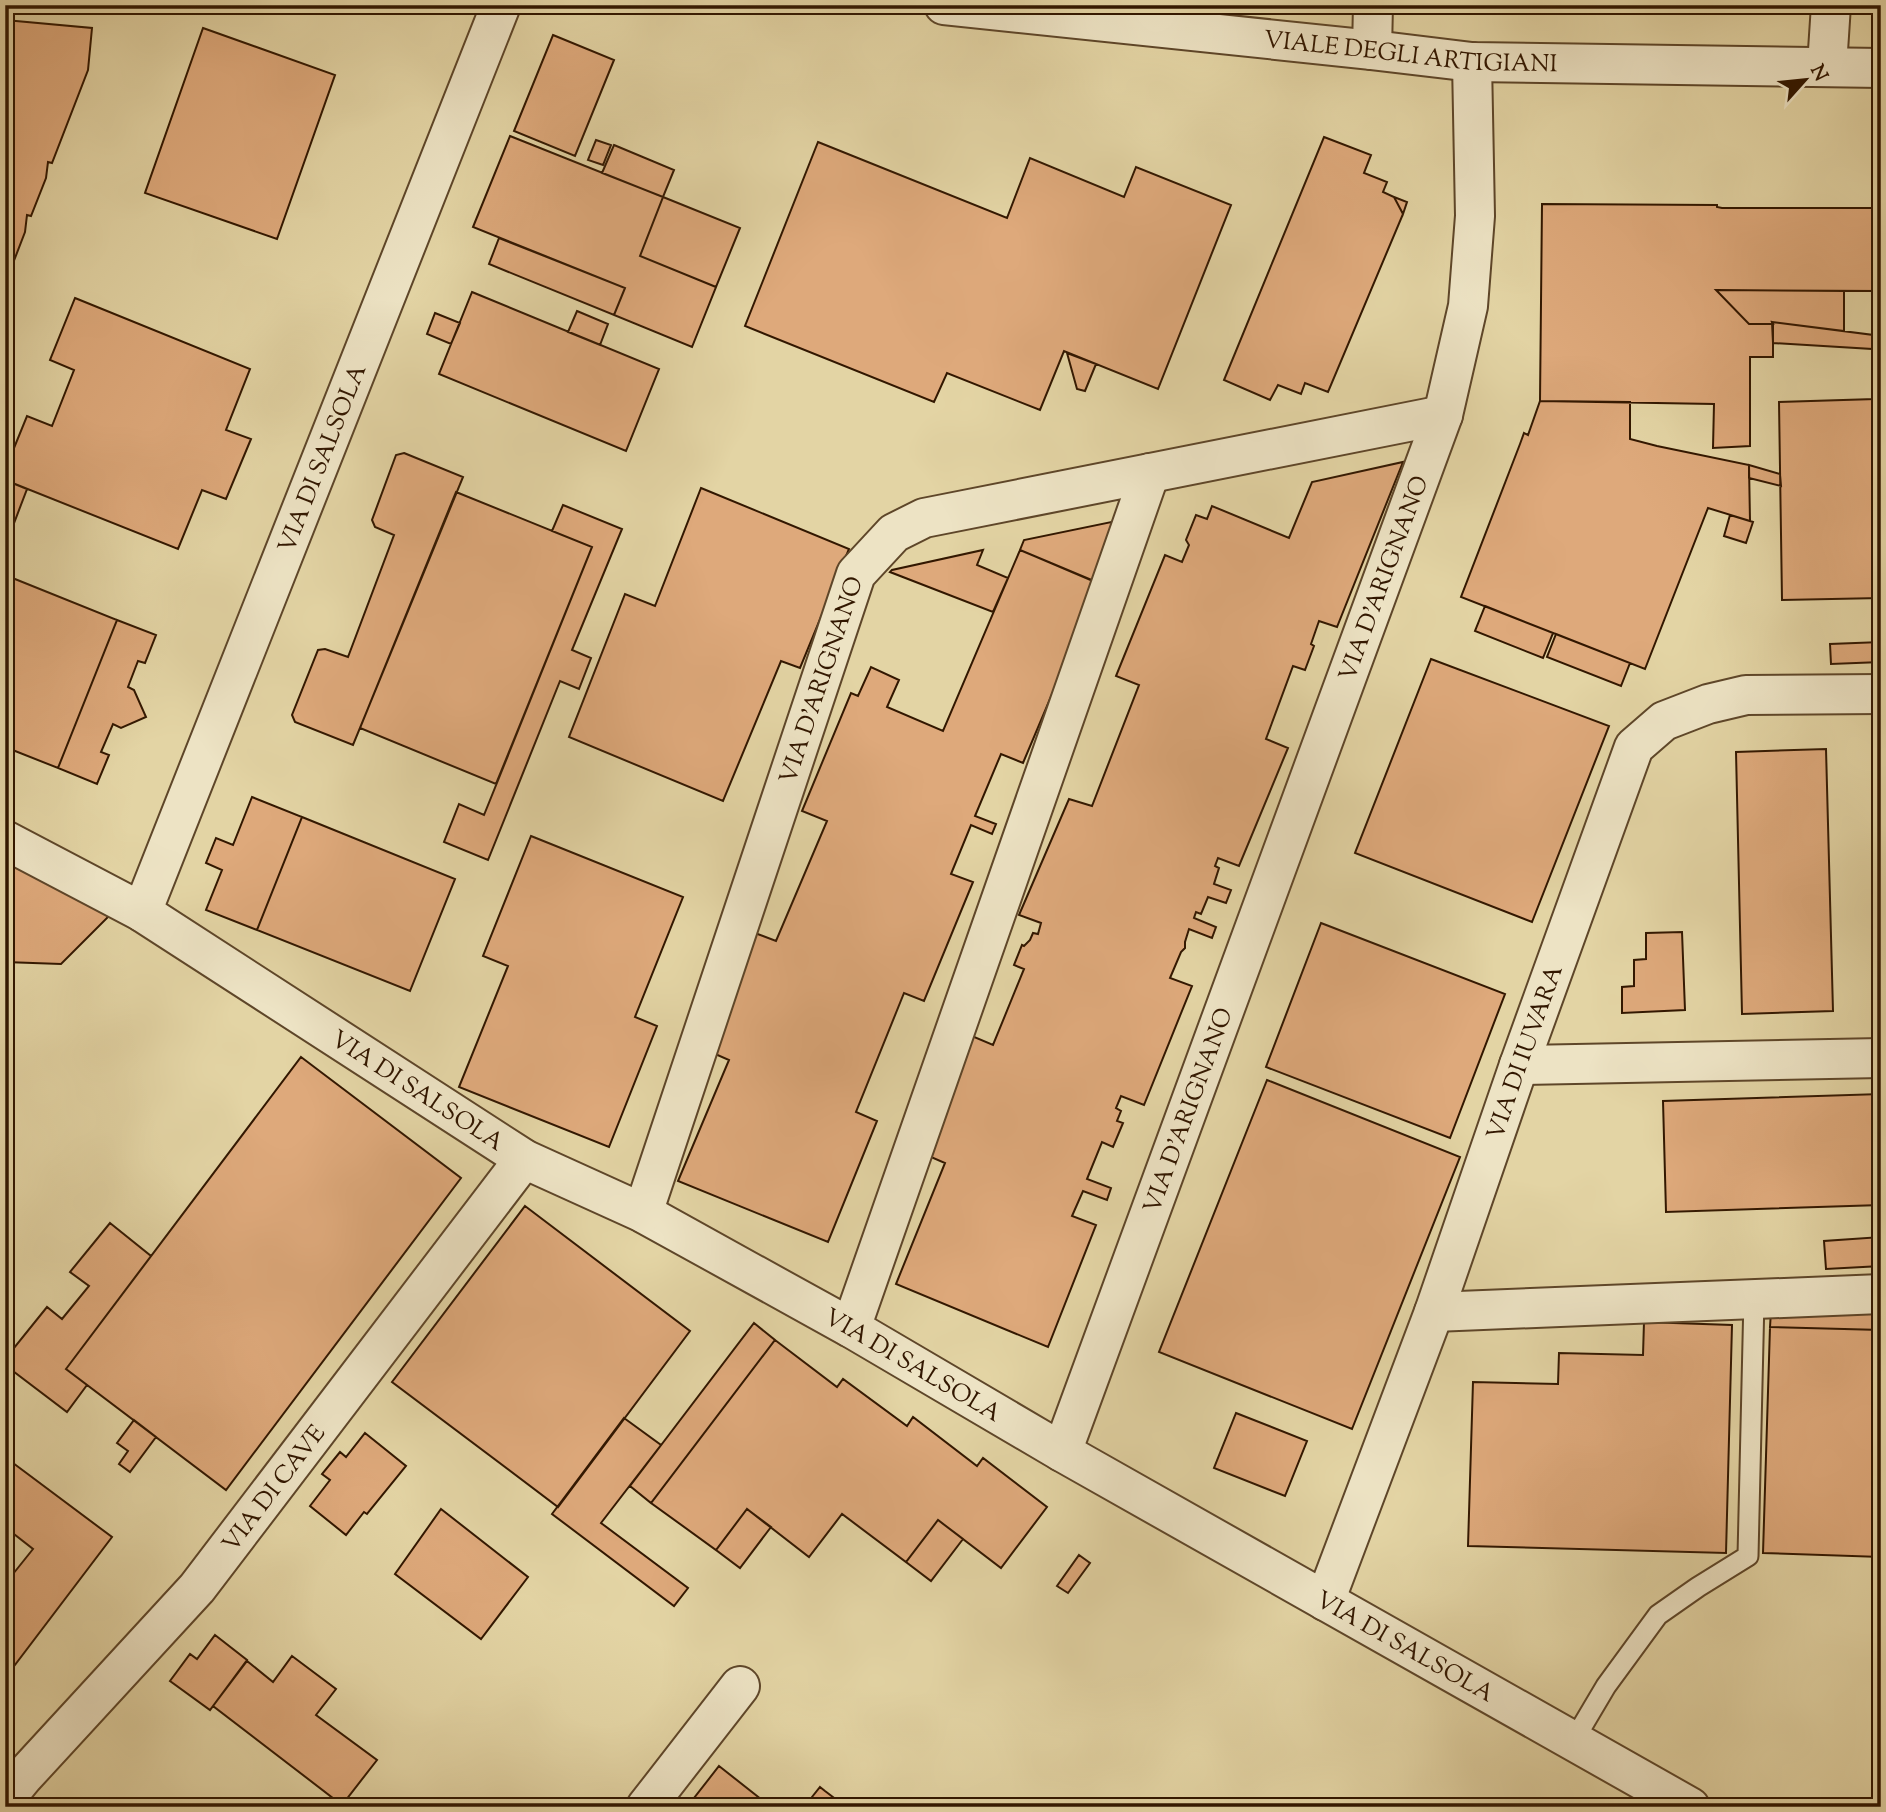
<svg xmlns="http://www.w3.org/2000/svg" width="1886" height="1812" font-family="'Sorts Mill Goudy',serif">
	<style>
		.building { fill: #dea97b; stroke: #321700; stroke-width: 2 }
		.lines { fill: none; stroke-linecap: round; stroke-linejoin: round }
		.lane-casing { stroke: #5e4629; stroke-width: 23 }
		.street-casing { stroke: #5e4629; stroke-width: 42 }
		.lane { stroke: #ede3c4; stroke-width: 19 }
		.street { stroke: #ede3c4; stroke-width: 38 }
		.labels { text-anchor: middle; stroke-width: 7; stroke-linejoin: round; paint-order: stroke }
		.street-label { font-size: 24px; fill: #321700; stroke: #ede3c4 }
	</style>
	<rect width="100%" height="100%" fill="#e3d4a4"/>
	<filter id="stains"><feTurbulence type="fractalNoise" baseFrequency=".00286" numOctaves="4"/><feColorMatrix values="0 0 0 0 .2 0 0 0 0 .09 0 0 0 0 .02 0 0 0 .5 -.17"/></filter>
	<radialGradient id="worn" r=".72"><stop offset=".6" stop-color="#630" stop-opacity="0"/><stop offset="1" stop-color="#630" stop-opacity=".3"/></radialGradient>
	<!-- building -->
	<path class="building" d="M5,20L92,28L88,70L52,163L48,162L46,178L31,216L27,215L25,232L5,284Z
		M203,28L335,75L277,239L145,193Z
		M553,35L614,60L575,156L514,131Z
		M510,136L663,197L640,256L716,287L692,347L614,315L625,288L473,227Z
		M1324,137L1371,155L1364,173L1387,182L1383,192L1394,197L1403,214L1328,392L1305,383L1301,394L1278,385L1270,400L1224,380Z
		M596,140L611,145L603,165L588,160Z
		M818,142L1007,218L1030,158L1124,197L1136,167L1231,205L1158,389L1064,351L1040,410L947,373L934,402L745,326Z
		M614,145L674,170L663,197L602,173Z
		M663,197L740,228L716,287L640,256Z
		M1394,197L1407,202L1403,214Z
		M1542,204L1717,205V207L1722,208H1881V291L1716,290L1749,324H1773V357H1750V446L1713,448L1714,404L1540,401Z
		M499,238L625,288L614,315L489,264Z
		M1716,290L1844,291V331L1772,322L1773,324H1749Z
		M472,292L659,369L626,451L439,374Z
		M75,298L250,369L226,430L251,439L226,499L202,490L178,549L5,480V470L27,416L52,426L74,370L50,360Z
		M577,311L608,324L600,345L568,332Z
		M435,313L460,323L451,344L427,334Z
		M1772,322L1881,336V598L1782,600L1779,402L1875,399L1872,349L1773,343Z
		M1067,353L1096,364L1085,391L1077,389Z
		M1540,401L1630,402V439L1657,446L1749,465L1750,521L1708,508L1645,669L1461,597L1520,444L1524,433L1528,435Z
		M404,453L463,477L353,745L295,722L292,715L318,650L325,649L348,657L394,535L375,527L372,520L396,455Z
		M1403,462L1337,627L1319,621L1311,644L1314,646L1305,670L1293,666L1266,739L1288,748L1239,866L1218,858L1215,866L1219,868L1214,884L1231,890L1226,903L1208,897L1201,914L1196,912L1194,918L1216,927L1212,938L1189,929L1185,942V948L1181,952L1170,978L1192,986L1144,1105L1121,1096L1116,1108L1121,1111L1117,1121L1123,1123L1113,1147L1102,1142L1087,1179L1111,1188L1107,1200L1083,1191L1072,1216L1096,1225L1048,1347L896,1284L945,1163L924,1154L972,1036L993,1045L1024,969L1014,965L1022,945L1024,946L1030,940L1033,933L1038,934L1041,923L1019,915L1069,799L1092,806L1139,685L1116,676L1165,555L1182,562L1189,545L1186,540L1196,515L1207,519L1212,506L1289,538L1312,482Z
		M1749,465L1780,474L1781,486L1749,478Z
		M5,480L27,489L5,547Z
		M701,488L849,549L800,668L781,661L723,801L569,737L625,594L655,606Z
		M456,492L592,547L496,784L360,728Z
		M563,505L622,529L572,650L591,658L579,689L560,681L488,860L444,842L459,804L484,815L592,547L552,531Z
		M1730,515L1753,522L1746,543L1724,536Z
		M1121,520L1095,582L1020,550L1024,540Z
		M983,550L977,565L1008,578L993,612L890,572L892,570Z
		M1020,550L1099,583L1023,763L1001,754L975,816L996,824L992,834L971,825L951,874L973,882L924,1001L904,993L856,1112L877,1121L828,1242L678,1181L729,1060L706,1050L755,933L776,941L827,821L802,811L851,693L858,696L871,667L899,680L887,707L943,731Z
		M5,575L117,620L58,768L5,747Z
		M1485,606L1553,633L1543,658L1475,631Z
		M117,620L156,635L145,663L138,661L128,687L134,690L146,717L121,728L113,724L101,752L109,755L97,784L58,768Z
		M1556,634L1630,663L1621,686L1547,657Z
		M1881,642V662L1831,664L1830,644Z
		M1431,659L1609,726L1532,922L1355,853Z
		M1826,749L1833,1011L1742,1014L1736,752Z
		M252,797L302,817L257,930L206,910L222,870L206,863L216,838L233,845Z
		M302,817L455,879L410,991L257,930Z
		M531,836L683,897L635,1017L657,1026L609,1147L459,1087L508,966L483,956Z
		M5,852L111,914L61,964L5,962Z
		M1321,923L1505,994L1450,1138L1266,1067Z
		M1682,932L1685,1010L1622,1013V987L1634,986V960L1646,959V933Z
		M301,1057L461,1178L226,1490L66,1369Z
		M1267,1080L1460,1157L1352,1429L1159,1352Z
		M1881,1094V1205L1666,1212L1663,1101Z
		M525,1206L690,1331L558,1507L392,1382Z
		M110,1223L151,1256L66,1369L87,1385L67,1412L5,1365V1359L47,1307L62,1319L89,1286L70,1272Z
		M1881,1237V1266L1826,1269L1824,1241Z
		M1771,1311L1881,1314V1330L1770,1327Z
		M1644,1322L1732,1325L1726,1553L1468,1546L1473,1382L1558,1384L1559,1353L1643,1355Z
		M754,1323L775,1340L651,1503L630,1486Z
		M1770,1327L1881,1330V1557L1763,1553Z
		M775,1340L837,1387L843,1379L907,1426L913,1417L977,1466L983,1458L1047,1507L1001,1568L938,1520L906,1562L842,1514L809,1557L747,1509L716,1550L651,1503Z
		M1236,1413L1307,1441L1285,1496L1214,1468Z
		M624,1418L661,1445L601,1523L688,1588L674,1606L552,1514Z
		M134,1420L156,1437L130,1472L119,1464L128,1451L117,1443Z
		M365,1433L406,1466L367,1514L364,1512L346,1535L310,1506L330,1480L322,1474L340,1452L346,1457Z
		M5,1457L112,1537L5,1678V1584L33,1549L5,1527Z
		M441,1509L528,1577L481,1639L395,1574Z
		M747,1509L771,1527L740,1568L716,1550Z
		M938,1520L963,1539L931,1581L906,1562Z
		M1079,1555L1090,1563L1068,1593L1057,1586Z
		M215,1635L247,1660L210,1710L170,1681L190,1654L197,1659Z
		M292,1656L336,1689L316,1715L377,1760L342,1805L213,1706L247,1661L273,1682Z
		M719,1766L771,1807H687Z
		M820,1787L825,1791L846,1807H824L812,1797Z"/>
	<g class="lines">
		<!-- lane casing -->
		<g class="lane-casing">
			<path id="lane" d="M1574,1740L1606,1686L1658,1615L1698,1587L1748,1556L1754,1298"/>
		</g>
		<!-- street casing -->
		<g class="street-casing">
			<g id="street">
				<path id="s1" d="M944,5L1372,50L1472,62L1881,68"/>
				<path d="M1372,50L1373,5"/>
				<path d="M1827,66L1831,5"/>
				<path id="s2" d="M5,840L142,912L524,1159L643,1213L851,1328L1062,1452L1690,1807"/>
				<path id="s3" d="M142,912L501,5"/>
				<path d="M1519,1065L1881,1058"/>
				<path id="s4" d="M643,1213L856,574L894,533L924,518L1443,415"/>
				<path d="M1434,1312L1881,1294"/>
				<path d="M851,1328L1150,473"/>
				<path id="s5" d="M1062,1452L1443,415L1468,306L1475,216L1472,62"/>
				<path id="s6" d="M1325,1601L1434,1312L1519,1065L1634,747L1664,721L1708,704L1746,695L1881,694"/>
				<path id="s7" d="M5,1799L23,1777L197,1588L524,1159"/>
				<path d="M646,1807L740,1686"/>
			</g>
		</g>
		<!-- lane -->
		<use href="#lane" class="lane"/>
		<!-- street -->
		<use href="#street" class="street"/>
	</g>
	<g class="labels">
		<!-- street labels -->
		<g class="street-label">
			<text dy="8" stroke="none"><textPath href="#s1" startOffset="469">VIALE DEGLI ARTIGIANI</textPath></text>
			<text dy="8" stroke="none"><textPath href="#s3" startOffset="488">VIA DI SALSOLA</textPath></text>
			<text dy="8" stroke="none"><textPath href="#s5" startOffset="931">VIA D'ARIGNANO</textPath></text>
			<text dy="8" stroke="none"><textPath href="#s4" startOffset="562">VIA D'ARIGNANO</textPath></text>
			<text dy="8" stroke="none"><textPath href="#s6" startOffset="584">VIA DI IUVARA</textPath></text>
			<text dy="8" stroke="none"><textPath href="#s2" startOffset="483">VIA DI SALSOLA</textPath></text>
			<text dy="8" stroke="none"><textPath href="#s5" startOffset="364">VIA D'ARIGNANO</textPath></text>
			<text dy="8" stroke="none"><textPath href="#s2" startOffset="1050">VIA DI SALSOLA</textPath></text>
			<text dy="8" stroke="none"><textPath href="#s7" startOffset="411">VIA DI CAVE</textPath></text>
			<text dy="8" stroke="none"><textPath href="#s2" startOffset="1617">VIA DI SALSOLA</textPath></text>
		</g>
	</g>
	<!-- margin -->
	<rect width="1886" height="1812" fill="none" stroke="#e3d4a4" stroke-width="28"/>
	<rect x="7" y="7" width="1872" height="1798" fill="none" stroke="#321700" stroke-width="3.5"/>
	<rect x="14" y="14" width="1858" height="1784" fill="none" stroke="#321700" stroke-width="2"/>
	<!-- north arrow -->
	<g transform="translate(1805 80) rotate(63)" stroke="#ede3c4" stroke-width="5" paint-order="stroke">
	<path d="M0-5L12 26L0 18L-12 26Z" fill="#321700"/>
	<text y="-10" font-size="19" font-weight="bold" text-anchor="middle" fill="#321700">N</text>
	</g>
	<rect width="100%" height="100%" filter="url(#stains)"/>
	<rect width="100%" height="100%" fill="url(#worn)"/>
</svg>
